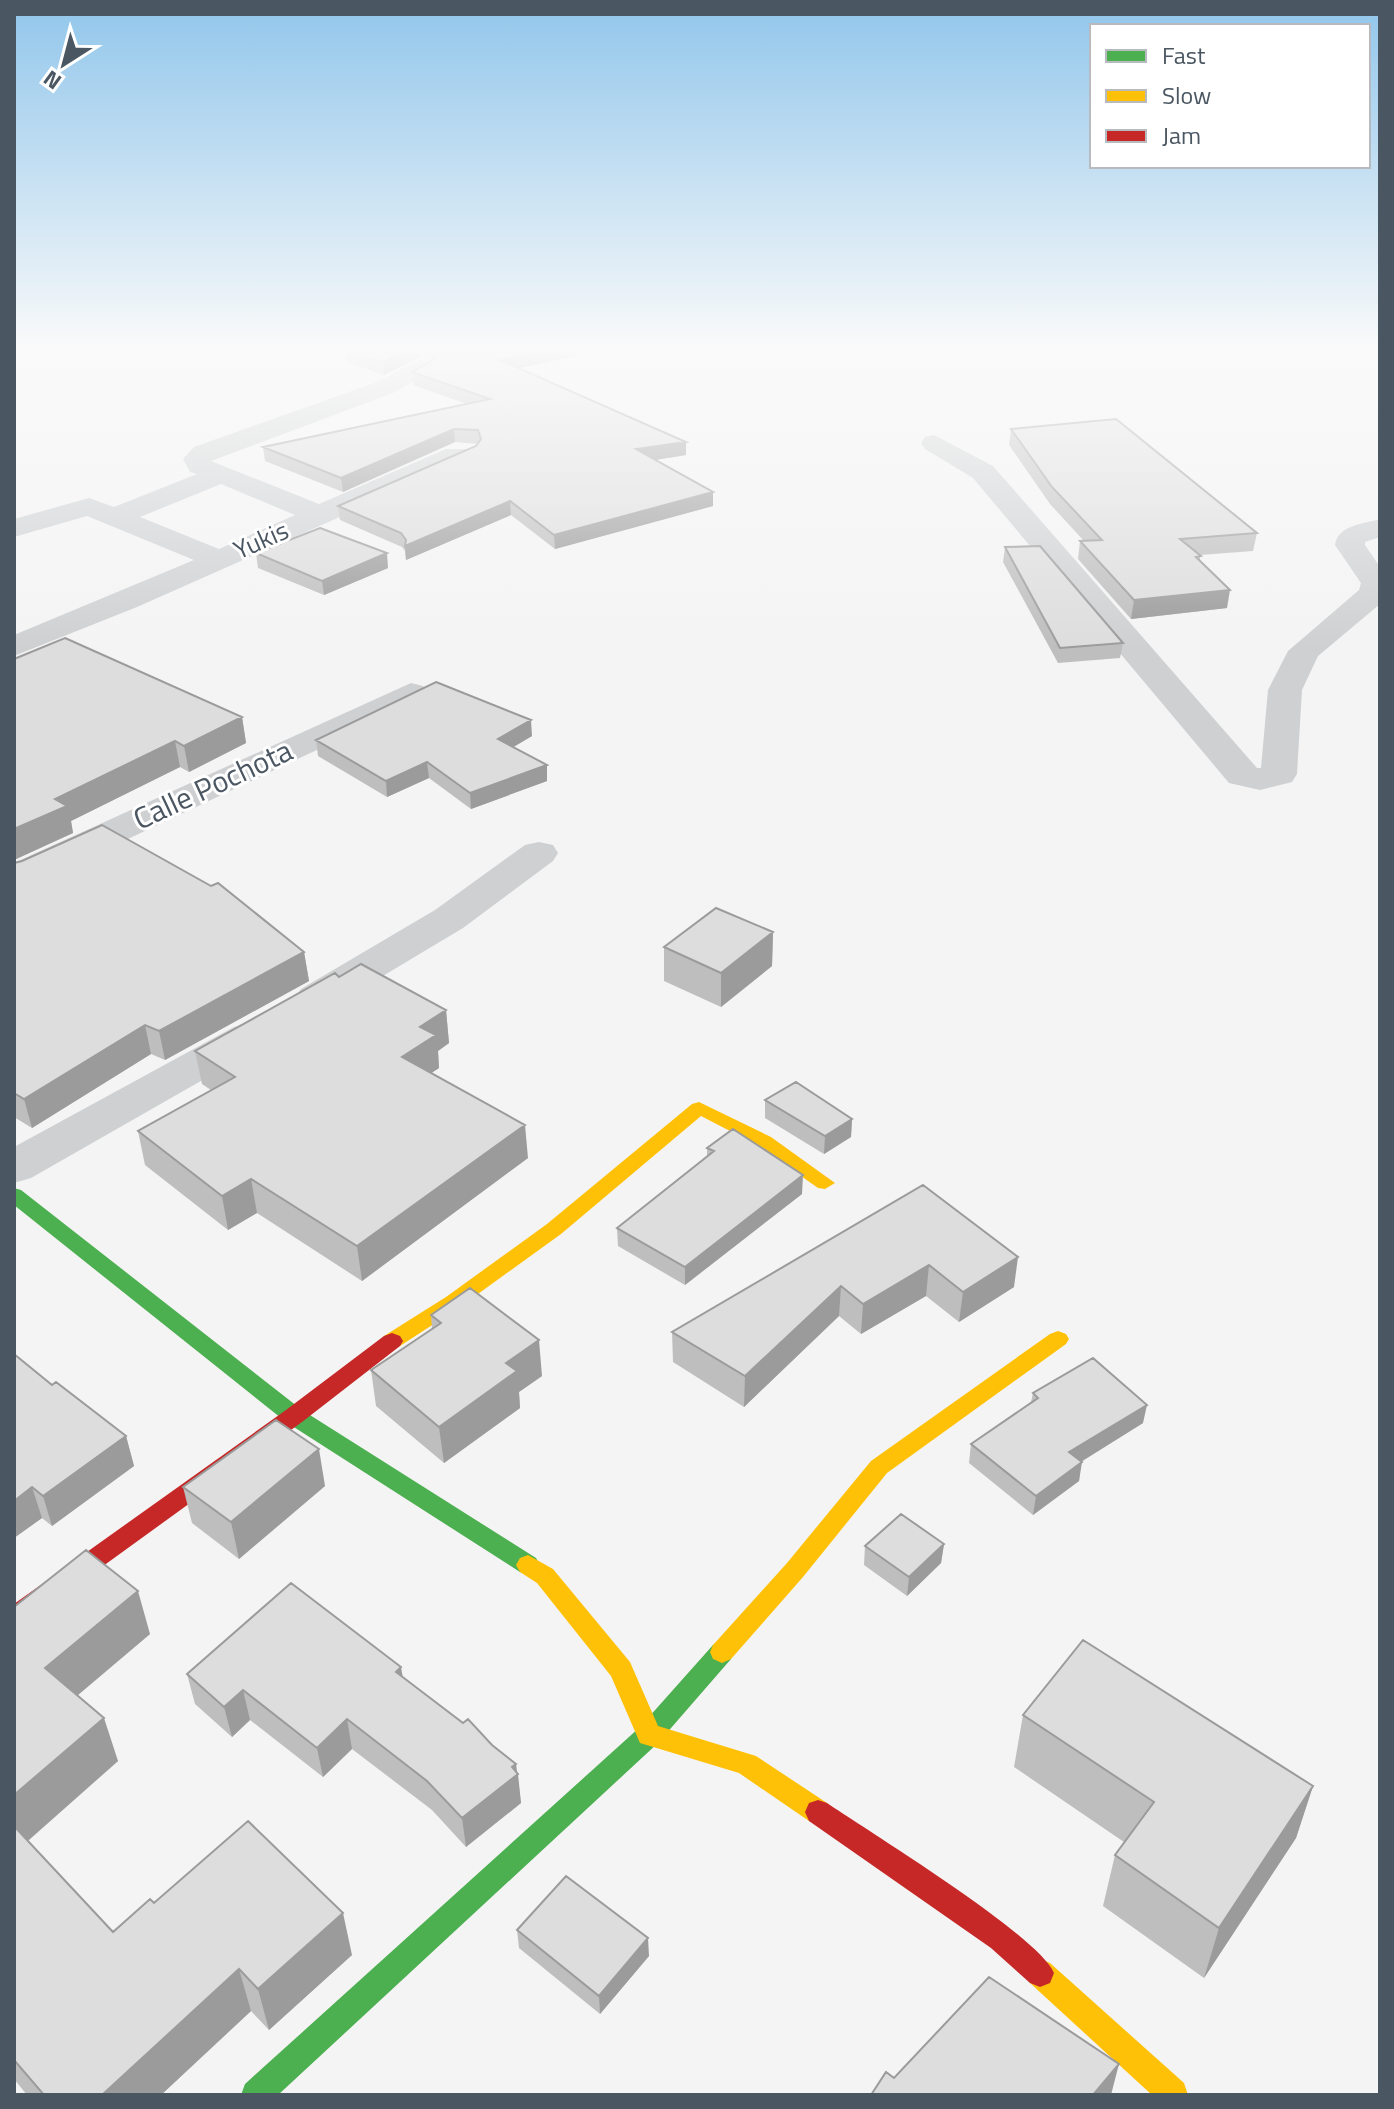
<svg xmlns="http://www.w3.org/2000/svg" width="1394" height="2109" font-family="'Titillium Web',sans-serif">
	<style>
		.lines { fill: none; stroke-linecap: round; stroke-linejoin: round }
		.street { fill: #ced0d2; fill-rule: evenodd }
		.fast { fill: #4caf50; fill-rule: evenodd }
		.slow { fill: #ffc107; fill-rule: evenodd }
		.jam { fill: #c62828; fill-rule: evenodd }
		.wall { fill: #bebebf }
		.shaded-wall { fill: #9b9b9b }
		.building { fill: #ddddde; stroke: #9b9b9b; stroke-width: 2 }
		.labels { text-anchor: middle; stroke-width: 6; stroke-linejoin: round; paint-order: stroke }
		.far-street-label { font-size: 26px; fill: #4a5661; stroke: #fff }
		.street-label { font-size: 30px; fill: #4a5661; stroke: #fff }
	</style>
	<rect width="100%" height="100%" fill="#f4f4f4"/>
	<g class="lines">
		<!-- street -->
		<path class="street" d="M422,359L431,361L434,366L431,371L395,392L211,461L319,504L446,449H466L470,455L466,461L137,607L14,656V635L194,560L87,516L14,537V519L89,498L114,507L197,474L190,472L183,459L194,447L377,382ZM221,484L295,515L219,549L140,517Z
			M934,435L993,466L1257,768H1261L1268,690L1288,651L1359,590L1361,583L1335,545C1338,525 1363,524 1380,519V537L1365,542V545L1380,567V604L1318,656L1302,690L1297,774L1292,782L1260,790L1229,783L973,478L925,449L921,443L925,437Z
			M411,683L423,686L428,693L423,700L28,886L14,890V863Z
			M539,842L553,845L558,853L553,861L463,928L331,1007L316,1011L301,1007L295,998L301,989L435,910L525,845Z
			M249,1023L264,1027L271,1036L264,1045L31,1178L14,1183V1147L234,1027Z"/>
		<!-- fast -->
		<path class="fast" d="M14,1188L21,1190L302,1410L536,1558L540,1565L536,1572L528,1575L520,1572L286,1422L14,1205Z
			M722,1641L731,1645L734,1652L731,1659L658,1743L278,2095H241L245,2084L640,1727L713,1645Z"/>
		<!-- slow -->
		<path class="slow" d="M699,1102L771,1137L835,1183L825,1189L818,1188L757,1145L701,1116L561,1234L460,1307L400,1346L392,1349L384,1346L381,1341L384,1336L446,1297L547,1224L692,1104Z
			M1058,1331L1066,1334L1069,1339L1066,1344L887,1473L803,1577L731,1659L722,1663L713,1659L710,1652L713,1645L787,1563L871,1461L1050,1334Z
			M528,1555L553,1569L630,1662L658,1726L756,1756L827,1803L831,1812L827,1821L818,1824L809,1821L739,1773L640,1743L611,1676L537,1583L520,1572L516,1565L520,1558Z
			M1040,1959L1050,1963L1184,2083L1188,2095H1152L1030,1983L1026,1973L1030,1963Z"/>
		<!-- jam -->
		<path class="jam" d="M392,1333L400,1336L403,1341L400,1346L302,1422L23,1624L14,1627V1604L286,1410L384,1336Z
			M818,1800L827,1803C871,1833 1038,1935 1054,1973L1050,1983L1040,1987L1030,1983L991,1948L809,1821L805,1812L809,1803Z"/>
	</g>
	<!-- wall -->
	<path class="wall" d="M345,352H576V356L519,368L686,442V455L655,460L713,506L555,549L511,515L406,560L405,551L402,547L340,520L338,506L476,446L478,444L455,442L343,492L265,461L263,447L467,404L413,385L412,372L433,360L432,358L421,356L384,375L346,362Z
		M1011,429L1257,533L1253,551L1200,555V561L1227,608L1131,619L1078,559L1080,541H1084L1050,504L1009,445Z
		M1005,547L1123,643L1120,658L1058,663L1003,562Z
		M256,553L388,568L324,595L258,568Z
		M14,659L242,717L246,743L189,772L180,767L71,821L73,833L14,860Z
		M532,736L513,747L547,765V781L471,809L429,778L387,797L318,756L316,740Z
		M14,863L304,952L309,981L165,1060L151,1054L32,1128L14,1117Z
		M773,932L772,966L721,1007L664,981V947Z
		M339,977L446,1010L449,1043L438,1051L439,1068L431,1073L528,1158L362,1281L257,1213L228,1230L145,1165L138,1131L211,1090L202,1084L195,1051Z
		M765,1100L852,1119L851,1137L824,1154L765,1118Z
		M707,1148L802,1194L685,1285L618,1246L617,1228L707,1156Z
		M923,1185L1014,1287L959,1322L926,1296L861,1334L839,1316L744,1407L673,1362L672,1332Z
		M431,1315L542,1376L519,1392L520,1408L444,1463L376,1406L371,1370L432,1329Z
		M14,1354L52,1385L126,1436L134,1466L52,1526L42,1518L14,1538Z
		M1033,1393L1143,1423L1081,1462L1079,1481L1033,1515L969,1463L971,1444L1031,1402Z
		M325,1486L239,1559L192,1523L183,1487Z
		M944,1544L941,1563L907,1596L864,1565L865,1546Z
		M14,1607L150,1634L78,1695L118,1761L28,1841L113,1932L154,1903L352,1955L269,2030L251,2011L161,2095H27L14,2079Z
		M187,1674L403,1677L516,1764L521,1803L466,1847L432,1810L352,1749L323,1777L250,1720L232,1737L195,1704Z
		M1023,1715L1313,1786L1296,1838L1204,1978L1103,1906L1115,1855L1124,1842L1014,1767Z
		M517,1930L649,1956L600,2014L519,1948Z"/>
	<!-- shaded-wall -->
	<path class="shaded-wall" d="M403,352H420L421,356L384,375L383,362Z
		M535,352H576V356L500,372V360Z
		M454,429L455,442L343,492L341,478Z
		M686,442V455L636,463V449Z
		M713,492V506L555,549L554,535Z
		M510,501L511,515L406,560L405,546Z
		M387,553L388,568L324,595L322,581Z
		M1230,590L1227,608L1131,619L1134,600Z
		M242,717L246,743L189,772L184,746Z
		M531,720L532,736L500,755L498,739Z
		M175,741L180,767L71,821L73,833L14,860V829L55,799Z
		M427,762L429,778L387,797L386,781Z
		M547,765V781L471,809L470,793Z
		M773,932L772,966L721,1007V973Z
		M304,952L309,981L165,1060L159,1031Z
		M446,1010L449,1043L438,1051L439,1068L406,1090L402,1057L420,1027Z
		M145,1025L151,1054L32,1128L24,1099Z
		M852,1119L851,1137L824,1154L825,1136Z
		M525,1125L528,1158L362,1281L357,1246Z
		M803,1175L802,1194L685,1285V1267Z
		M251,1179L257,1213L228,1230L222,1196Z
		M1018,1257L1014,1287L959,1322L963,1292Z
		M929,1265L926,1296L861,1334L863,1304Z
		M841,1286L839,1316L744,1407L745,1376Z
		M539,1340L542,1376L519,1392L520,1408L444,1463L439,1427L506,1363Z
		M1147,1405L1143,1423L1066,1471L1069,1452Z
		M126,1436L134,1466L52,1526L43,1496Z
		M319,1449L325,1486L239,1559L231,1522Z
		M1082,1462L1079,1481L1033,1515L1036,1496Z
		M32,1487L42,1518L14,1538V1501Z
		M944,1544L941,1563L907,1596L909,1577Z
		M138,1591L150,1634L59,1711L45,1668Z
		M401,1667L406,1696L396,1672Z
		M243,1690L250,1720L232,1737L224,1707Z
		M104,1718L118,1761L15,1852L14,1795Z
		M347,1719L352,1749L323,1777L317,1748Z
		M516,1764L517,1775L518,1774L521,1803L466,1847L462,1818Z
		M1313,1786L1296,1838L1204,1978L1219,1928Z
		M343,1913L352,1955L269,2030L258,1989Z
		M648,1938L649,1956L600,2014L599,1996Z
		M239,1969L251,2011L161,2095H102Z
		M1119,2064L1111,2095H1093Z"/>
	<!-- building -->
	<path class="building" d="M353,352H403L383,362Z
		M436,352H535L500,360L686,442L636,449L713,492L554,535L510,501L405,546L406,540L401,533L338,506L476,446L481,439L478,430L454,429L341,478L263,447L490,399L412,372L433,360Z
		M1116,419L1257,533L1180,539L1201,556L1196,557L1230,590L1134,600L1080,541L1102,540L1052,487L1011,429Z
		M320,528L387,553L322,581L256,553Z
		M1040,546L1123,643L1060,648L1005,547Z
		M65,638L242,717L184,746L175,741L55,799L67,806L14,829V659Z
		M436,682L531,720L498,739L547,765L470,793L427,762L386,781L316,740Z
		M102,825L211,886L218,883L304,952L159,1031L145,1025L24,1099L14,1093V863L22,861Z
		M716,908L773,932L721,973L664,947Z
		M361,964L446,1010L420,1027L436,1035L402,1057L525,1125L357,1246L251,1179L222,1196L138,1131L235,1077L195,1051L335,973L339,977Z
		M796,1082L852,1119L825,1136L765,1100Z
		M733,1129L803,1175L685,1267L617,1228L714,1151L707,1148Z
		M923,1185L1018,1257L963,1292L929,1265L863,1304L841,1286L745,1376L672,1332Z
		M470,1288L539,1340L506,1363L517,1371L439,1427L371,1370L441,1323L431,1315Z
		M14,1354L52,1385L56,1382L126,1436L43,1496L32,1487L14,1501Z
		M1093,1358L1147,1405L1069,1452L1082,1462L1036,1496L971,1444L1038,1398L1033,1393Z
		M276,1420L319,1449L231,1522L183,1487Z
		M901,1514L944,1544L909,1577L865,1546Z
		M86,1550L138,1591L45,1668L104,1718L14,1795V1607Z
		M291,1583L401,1667L396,1672L463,1723L468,1719L492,1745L516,1764L512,1767L518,1774L462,1818L427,1781L347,1719L317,1748L243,1690L224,1707L187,1674Z
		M1083,1640L1313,1786L1219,1928L1115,1855L1154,1802L1023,1715Z
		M248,1821L343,1913L258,1989L239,1969L102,2095H44L14,2060V1826L113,1932L150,1899L154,1903Z
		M566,1876L648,1938L599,1996L517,1930Z
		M989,1977L1119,2064L1093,2095H871L886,2072L894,2078Z"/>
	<!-- sky -->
	<linearGradient id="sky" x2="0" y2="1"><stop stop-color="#91c6eb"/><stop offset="0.54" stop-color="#fafafa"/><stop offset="1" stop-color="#fafafa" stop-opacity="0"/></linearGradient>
	<rect width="1394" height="647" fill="url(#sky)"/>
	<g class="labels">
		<!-- far-street labels -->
		<g class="far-street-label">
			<text transform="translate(261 540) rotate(-24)" y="9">Yukis</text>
		</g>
		<!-- street labels -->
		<g class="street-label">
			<text transform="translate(213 785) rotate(-25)" y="10">Calle Pochota</text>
		</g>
	</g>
	<!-- border -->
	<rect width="1394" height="2109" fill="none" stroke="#4a5661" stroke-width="32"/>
	<!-- legend -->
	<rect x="1090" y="24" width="280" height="144" fill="#ffffff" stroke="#b7bbc0" stroke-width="2"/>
	<rect x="1106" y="50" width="40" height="12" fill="#4caf50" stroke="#b7bbc0" stroke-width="2"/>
	<text x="1162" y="64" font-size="24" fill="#4a5661">Fast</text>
	<rect x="1106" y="90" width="40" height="12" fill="#ffc107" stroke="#b7bbc0" stroke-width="2"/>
	<text x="1162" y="104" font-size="24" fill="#4a5661">Slow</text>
	<rect x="1106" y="130" width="40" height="12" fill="#c62828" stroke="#b7bbc0" stroke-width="2"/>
	<text x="1162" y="144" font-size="24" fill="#4a5661">Jam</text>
	<!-- north arrow -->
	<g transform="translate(64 64) rotate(216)" stroke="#ffffff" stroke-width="6" paint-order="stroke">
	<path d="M0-6L14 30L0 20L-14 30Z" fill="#4a5661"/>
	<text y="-12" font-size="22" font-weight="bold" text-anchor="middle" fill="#4a5661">N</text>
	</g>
</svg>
